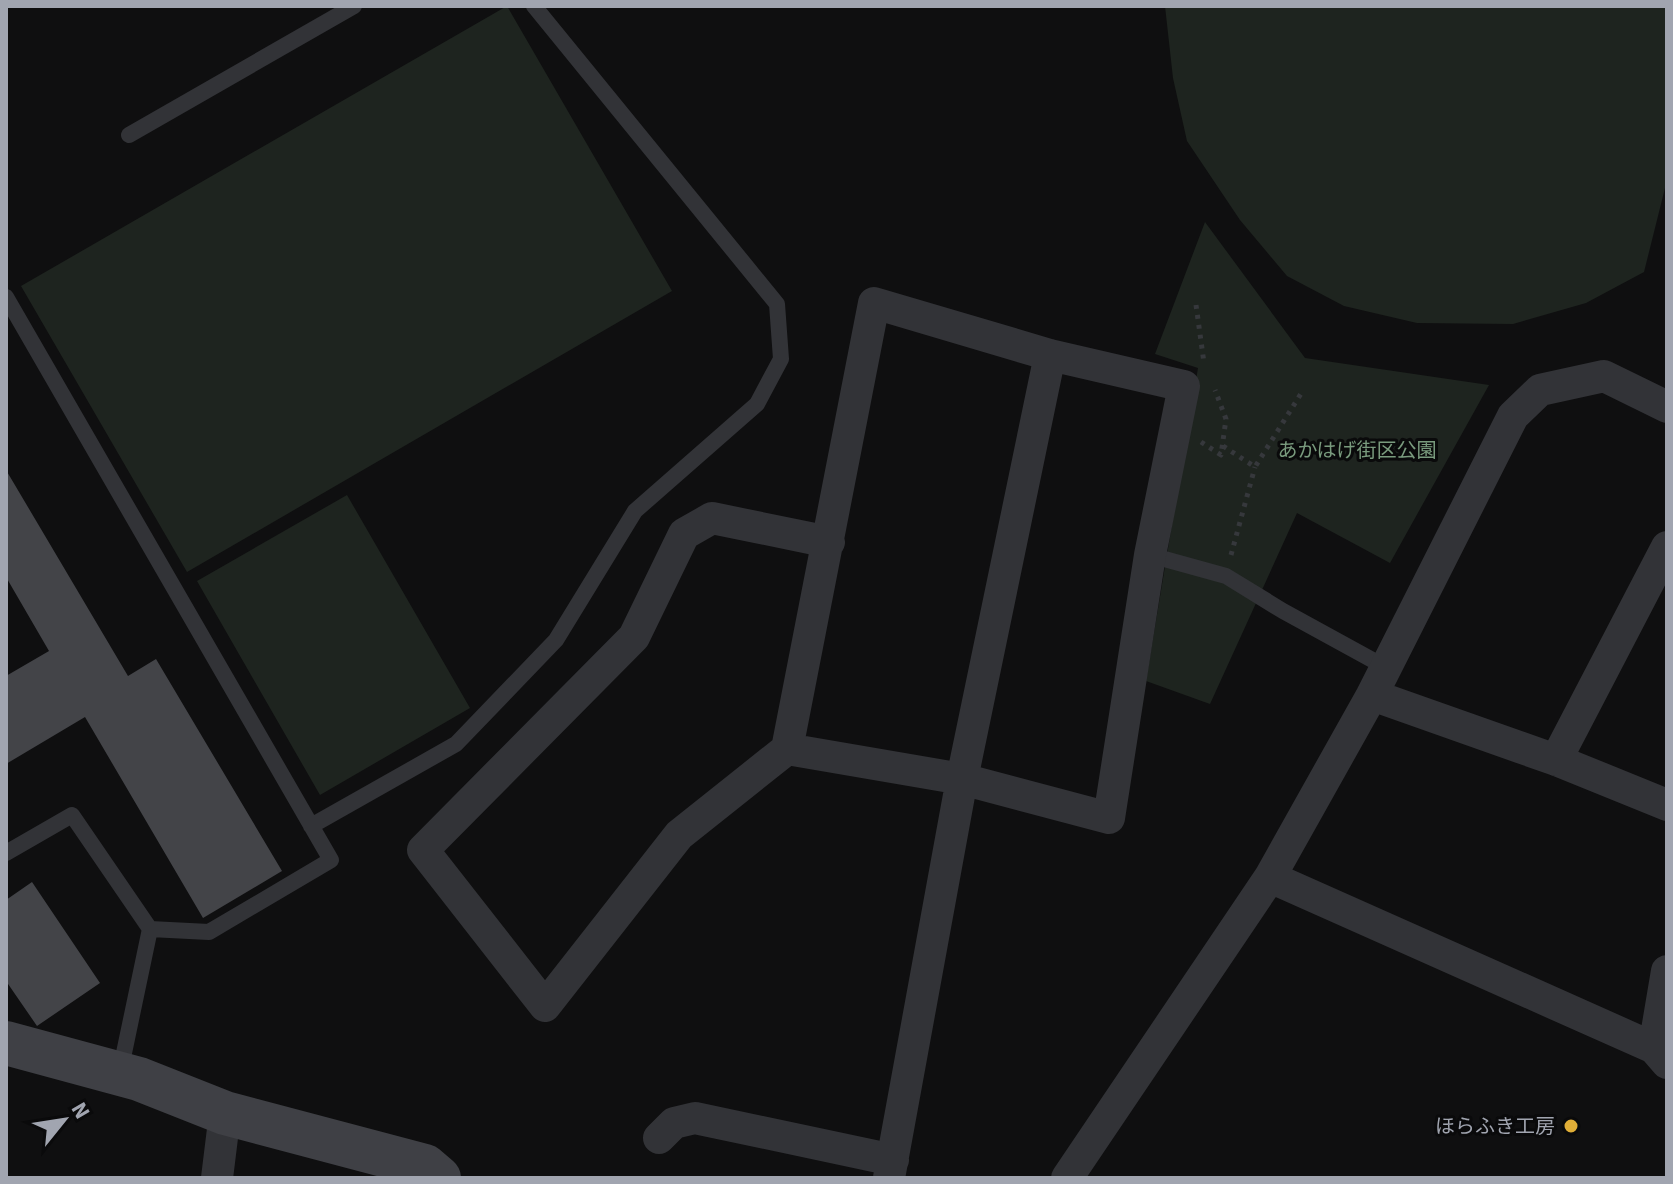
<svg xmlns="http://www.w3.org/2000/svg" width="1673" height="1184" font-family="'Source Sans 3','Noto Sans JP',sans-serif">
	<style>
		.green { fill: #1e241f }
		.building { fill: #434448 }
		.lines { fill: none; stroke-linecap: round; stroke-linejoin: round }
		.path { stroke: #36383c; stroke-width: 5; stroke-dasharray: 4 6; stroke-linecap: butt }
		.lane { stroke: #323337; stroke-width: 16 }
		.street { stroke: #323337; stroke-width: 32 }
		.secondary { stroke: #3f4045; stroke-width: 44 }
		.poi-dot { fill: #e0ae37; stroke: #0a0a0b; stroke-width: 3 }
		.labels { text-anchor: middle; stroke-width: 6; stroke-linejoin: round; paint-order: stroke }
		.park-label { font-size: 20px; fill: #799a7d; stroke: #0a0a0b }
		.poi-label { font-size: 20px; fill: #a1a5b0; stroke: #0a0a0b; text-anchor: end }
	</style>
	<rect width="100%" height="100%" fill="#0f0f10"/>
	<!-- green -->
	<path class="green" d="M507,6L672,291L187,572L21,286Z
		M1165,6H1667V180L1644,272L1586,303L1513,324L1417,323L1344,306L1287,276L1240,220L1187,141L1173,78Z
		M1205,222L1305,358L1489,385L1390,563L1297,513L1210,704L1146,681L1198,368L1155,354Z
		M347,495L470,708L320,795L197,581Z"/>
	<!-- building -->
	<path class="building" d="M6,470L128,676L156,659L282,871L203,918L85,717L6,764V676L49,651L6,577Z
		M32,882L100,983L37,1026L6,981V900Z"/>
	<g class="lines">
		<!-- path -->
		<path class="path" d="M1196,305L1204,363
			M1201,442L1221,455L1226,419L1215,390
			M1223,446L1255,467L1302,392
			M1231,555L1255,467"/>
		<!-- lane -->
		<path class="lane" d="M129,135L354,6
			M6,297L331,860L209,932L150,929
			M1150,555L1226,576L1283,611L1387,668
			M311,826L456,744L556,640L635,511L757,404L781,359L777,304L534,6
			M6,853L72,815L150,929L120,1072"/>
		<!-- street -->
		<path class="street" d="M1372,695L1556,760L1667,805
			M787,749L962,779L1109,818L1150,555L1184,386L1050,355L874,303L787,749L679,835L545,1006L423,850L634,637L684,534L712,518L829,542
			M1556,760L1667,547
			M1270,877L1654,1048L1667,1063
			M1654,1048L1667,971
			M659,1138L674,1123L695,1118L893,1160
			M217,1178L225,1113
			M889,1178L962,779L1050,355
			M1067,1178L1270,877L1372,695L1513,416L1540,390L1604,376L1667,407"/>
		<!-- secondary -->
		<path class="secondary" d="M6,1043L139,1079L225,1113L425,1166L439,1178"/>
	</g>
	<!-- markers -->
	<circle class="poi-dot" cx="1571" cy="1126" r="8"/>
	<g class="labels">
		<!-- park labels -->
		<g class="park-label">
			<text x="1357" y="457">あかはげ街区公園</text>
		</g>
		<!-- poi labels -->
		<g class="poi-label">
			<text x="1555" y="1133">ほらふき工房</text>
		</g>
	</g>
	<!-- border -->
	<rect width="1673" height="1184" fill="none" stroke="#a1a5b0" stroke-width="16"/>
	<!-- north arrow -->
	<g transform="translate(64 1120) rotate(60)" stroke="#0a0a0b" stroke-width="6" paint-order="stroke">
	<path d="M0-6L14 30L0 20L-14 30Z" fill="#a1a5b0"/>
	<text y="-12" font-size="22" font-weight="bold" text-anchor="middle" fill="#a1a5b0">N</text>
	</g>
</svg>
